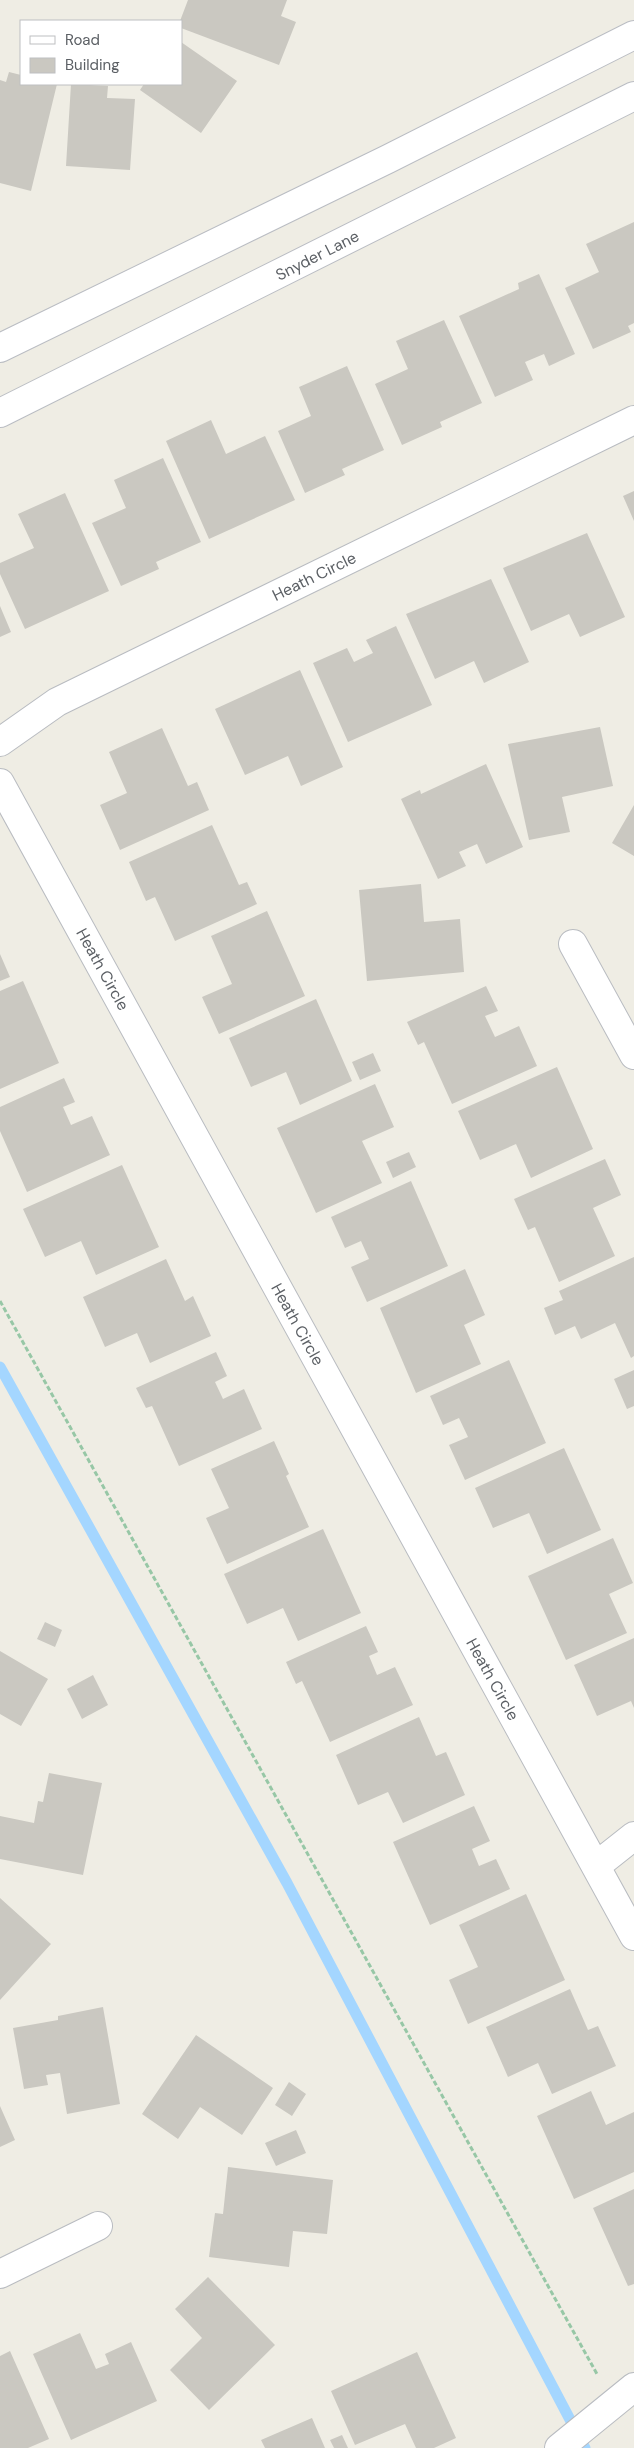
<svg xmlns="http://www.w3.org/2000/svg" width="634" height="2448" font-family="'DM Sans',sans-serif">
	<style>
		.lines { fill: none; stroke-linecap: round; stroke-linejoin: round }
		.stream { stroke: #a4d6ff; stroke-width: 11 }
		.building { fill: #cac8c1 }
		.street-casing { stroke: #b9bcc1; stroke-width: 30 }
		.secondary-casing { stroke: #babdc3; stroke-width: 30 }
		.path { stroke: #97c7a6; stroke-width: 3; stroke-dasharray: 5 2.5; stroke-linecap: butt }
		.street { stroke: #fff; stroke-width: 28 }
		.secondary { stroke: #fff; stroke-width: 28 }
		.labels { text-anchor: middle; stroke-width: 4; stroke-linejoin: round; paint-order: stroke }
		.street-label { font-size: 16px; fill: #5c6065; stroke: #fff }
	</style>
	<rect width="100%" height="100%" fill="#efede4"/>
	<g class="lines">
		<!-- stream -->
		<path class="stream" d="M0,1367L287,1883L585,2448"/>
	</g>
	<!-- building -->
	<path class="building" d="M188,0H287L281,16L296,22L279,65L181,28L180,21Z
		M181,42L237,81L201,133L140,90L144,84H181Z
		M9,72L21,75V84H57L31,191L0,183V80L6,82Z
		M71,84L108,86L107,98L135,99L130,170L66,166Z
		M634,222V323L628,326L631,332L593,349L565,288L599,272L586,244Z
		M539,274L575,354L549,366L544,354L525,362L533,380L495,397L459,316L519,289L518,283Z
		M444,320L482,403L440,422L442,427L402,445L375,384L408,369L396,341Z
		M347,366L384,450L342,469L345,475L305,493L278,431L311,416L299,387Z
		M211,420L226,454L265,436L295,500L209,539L166,441Z
		M163,458L201,542L156,562L159,569L121,586L92,523L126,508L114,480Z
		M634,491V521L623,496Z
		M65,493L109,591L25,629L0,574V563L34,548L18,514Z
		M587,533L625,617L580,637L569,614L531,631L503,568Z
		M491,579L529,662L484,683L474,661L435,679L406,614Z
		M0,606L11,632L0,637Z
		M396,626L432,705L348,742L313,663L347,648L354,662L373,653L366,640Z
		M300,670L343,767L301,786L288,756L245,775L215,709Z
		M600,727L613,786L562,797L570,832L529,840L508,744Z
		M162,728L188,786L197,782L209,810L120,850L100,805L127,793L109,752Z
		M486,764L523,847L486,864L477,844L459,852L466,866L438,879L401,799L420,790L421,794Z
		M634,805V856L612,843Z
		M212,825L239,885L247,882L257,904L175,941L155,897L146,901L129,862Z
		M421,884L424,922L460,919L464,972L367,981L359,890Z
		M267,911L305,996L219,1034L202,997L232,984L211,936Z
		M0,954L10,977L0,981Z
		M23,981L59,1063L0,1089V991Z
		M486,986L498,1011L485,1016L495,1037L519,1026L537,1066L452,1104L424,1042L418,1045L407,1022Z
		M316,999L352,1081L300,1105L286,1072L251,1087L229,1038Z
		M373,1053L381,1071L360,1080L352,1062Z
		M557,1067L593,1149L531,1178L516,1144L480,1160L458,1111Z
		M64,1078L75,1102L63,1107L71,1125L92,1116L110,1155L27,1192L0,1131V1107Z
		M375,1084L394,1127L362,1141L382,1183L316,1213L277,1128Z
		M409,1152L416,1167L393,1178L386,1162Z
		M605,1159L621,1195L593,1208L615,1256L559,1282L535,1227L528,1230L514,1199Z
		M122,1165L159,1247L96,1275L81,1241L45,1257L23,1209Z
		M411,1181L448,1266L367,1302L351,1267L369,1259L361,1241L345,1248L331,1217Z
		M634,1257V1356L631,1358L615,1323L581,1339L575,1326L555,1335L544,1308L563,1300L559,1291Z
		M166,1259L185,1301L193,1296L211,1336L150,1363L137,1333L105,1347L83,1297Z
		M465,1269L485,1315L464,1325L481,1364L416,1393L380,1308Z
		M216,1352L227,1376L215,1382L223,1399L244,1389L262,1429L179,1466L152,1406L146,1408L136,1388Z
		M509,1360L546,1443L465,1480L449,1445L468,1437L459,1418L443,1425L430,1396Z
		M634,1370V1406L627,1409L614,1379Z
		M274,1441L289,1474L286,1476L309,1527L227,1564L206,1518L229,1508L211,1469Z
		M564,1448L601,1530L547,1554L529,1513L493,1528L475,1488Z
		M323,1529L361,1613L298,1641L283,1608L247,1624L224,1574Z
		M613,1538L633,1583L609,1594L627,1633L566,1660L528,1576Z
		M45,1622L62,1630L55,1647L37,1639Z
		M366,1626L378,1652L369,1656L377,1675L395,1667L413,1705L330,1742L302,1681L296,1684L286,1662Z
		M634,1638V1708L631,1701L597,1716L574,1665Z
		M0,1651L48,1679L21,1726L0,1714Z
		M93,1675L108,1705L82,1719L67,1689Z
		M419,1717L436,1756L446,1752L465,1795L403,1823L388,1792L358,1805L336,1755Z
		M49,1773L102,1783L83,1875L0,1859V1816L34,1823L38,1801L43,1802Z
		M474,1806L490,1841L472,1849L479,1866L496,1859L510,1889L430,1925L393,1842Z
		M526,1894L565,1980L468,2024L449,1980L478,1967L459,1925Z
		M0,1898L51,1944L0,2000Z
		M570,1989L588,2030L598,2026L616,2066L552,2094L538,2063L508,2077L486,2027Z
		M103,2007L120,2104L67,2114L60,2073L46,2075L48,2085L24,2089L13,2028L58,2020V2016Z
		M196,2035L273,2088L242,2135L200,2107L178,2139L142,2114Z
		M289,2082L306,2094L292,2116L275,2105Z
		M591,2091L606,2125L634,2112V2172L574,2199L537,2116Z
		M0,2106L15,2140L0,2147Z
		M296,2130L306,2153L276,2166L265,2143Z
		M228,2167L333,2180L327,2234L293,2231L289,2267L209,2257L215,2213L223,2214Z
		M634,2189V2284L628,2286L593,2208Z
		M208,2277L275,2345L209,2410L170,2370L202,2338L175,2309Z
		M80,2333L96,2369L109,2364L105,2354L131,2342L157,2401L71,2440L33,2354Z
		M10,2351L49,2439L28,2448H0V2356Z
		M417,2352L456,2438L434,2448H416L405,2424L355,2445L331,2391Z
		M312,2418L325,2448H265L261,2440Z
		M342,2435L348,2448H334L330,2440Z"/>
	<g class="lines">
		<!-- street casing -->
		<g class="street-casing">
			<path id="street" d="M0,742L57,702L634,420
				M0,783L634,1936
				M573,944L634,1055
				M596,1866L634,1836
				M0,2274L98,2226
				M559,2448L634,2387"/>
		</g>
		<!-- secondary casing -->
		<g class="secondary-casing">
			<path id="secondary" d="M0,348L388,159L634,35
				M0,413L634,96"/>
		</g>
		<!-- path -->
		<path class="path" d="M0,1301L597,2374"/>
		<!-- street -->
		<use href="#street" class="street"/>
		<!-- secondary -->
		<use href="#secondary" class="secondary"/>
	</g>
	<g class="labels">
		<!-- street labels -->
		<g class="street-label">
			<text transform="translate(317 255) rotate(-27)" y="6">Snyder Lane</text>
			<text transform="translate(314 576) rotate(-26)" y="6">Heath Circle</text>
			<text transform="translate(103 969) rotate(61)" y="6">Heath Circle</text>
			<text transform="translate(298 1324) rotate(61)" y="6">Heath Circle</text>
			<text transform="translate(493 1679) rotate(61)" y="6">Heath Circle</text>
		</g>
	</g>
	<!-- legend -->
	<rect x="20" y="20" width="162" height="65" fill="#ffffff" stroke="#bebfc1"/>
	<rect x="30" y="36" width="25" height="8" fill="#ffffff" stroke="#bebfc1"/>
	<text x="65" y="45" font-size="15" fill="#5c6065">Road</text>
	<rect x="30" y="58" width="25" height="15" fill="#cac8c1" stroke="#bebfc1"/>
	<text x="65" y="70" font-size="15" fill="#5c6065">Building</text>
</svg>
